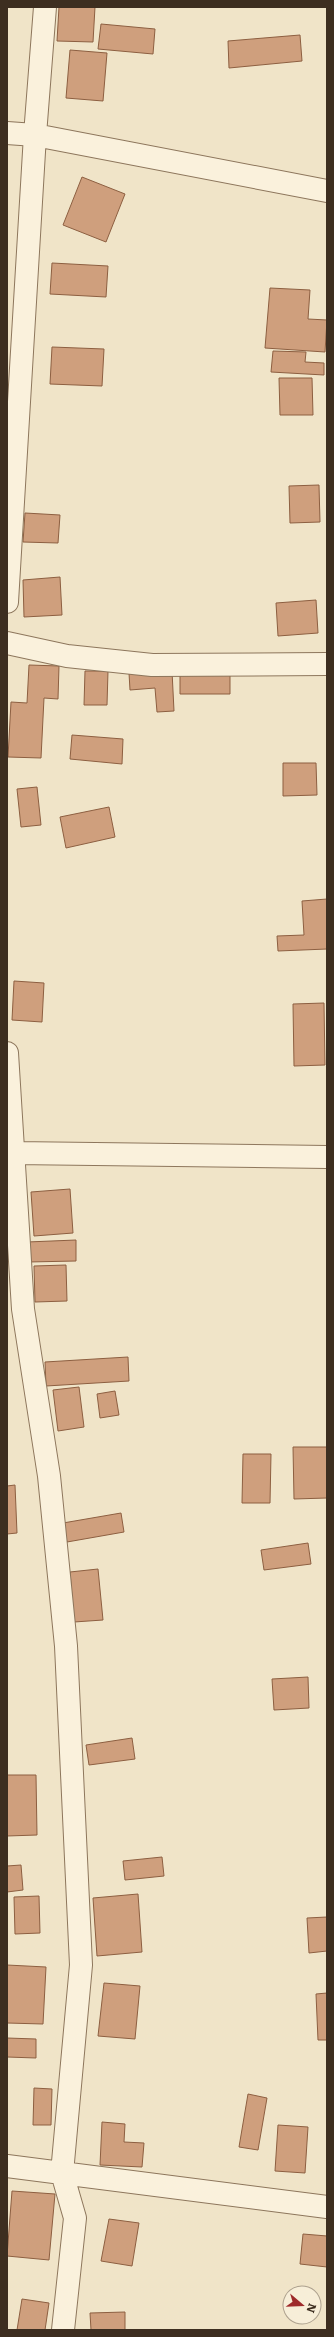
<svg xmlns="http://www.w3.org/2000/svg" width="334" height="2337" font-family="Literata,serif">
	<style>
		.building { fill: #cf9f7d; stroke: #8d5f41 }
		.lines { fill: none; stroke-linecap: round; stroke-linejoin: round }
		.minor-casing { stroke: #8d765c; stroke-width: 24 }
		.minor { stroke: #faf1dc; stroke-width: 22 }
	</style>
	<rect width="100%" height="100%" fill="#f0e4c8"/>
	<!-- building -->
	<path class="building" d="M59,7H95L93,42L57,41Z
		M101,24L155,29L153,54L98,49Z
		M300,35L302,61L229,68L228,41Z
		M70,50L107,53L103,101L66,98Z
		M82,177L125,194L106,242L63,225Z
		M52,263L108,266L106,297L50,294Z
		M270,288L310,290L308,319L327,320L325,352L265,348Z
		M52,347L104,349L102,386L50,384Z
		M273,351L306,352L305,362L324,363V375L271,372Z
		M279,378H312L313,415H280Z
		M319,485L320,522L290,523L289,486Z
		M25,513L60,515L58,543L23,542Z
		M60,577L62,615L24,617L23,580Z
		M316,600L318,633L278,636L276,603Z
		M29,665L59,666L58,699L44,698L41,758L8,757L11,702L27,703Z
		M85,671H108L107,705H84Z
		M172,671L174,711L157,712L155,688L130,690L129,673Z
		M230,671V694H180V672Z
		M72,735L123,739L122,764L70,759Z
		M283,763H316L317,795L283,796Z
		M37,787L41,825L21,827L17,789Z
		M109,807L115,837L66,848L60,817Z
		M327,899V949L278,951L277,936L304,935L302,901Z
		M14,981L44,983L42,1022L12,1020Z
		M324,1003L325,1065L294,1066L293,1004Z
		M70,1189L73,1233L34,1236L31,1192Z
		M76,1240V1261L28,1262L27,1242Z
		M66,1265L67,1301L35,1302L34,1266Z
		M128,1357L129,1381L46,1386L45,1362Z
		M79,1387L84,1427L58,1431L53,1390Z
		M115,1391L119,1415L100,1418L97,1394Z
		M293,1447H327V1498L294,1499Z
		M243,1454H271L270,1503H242Z
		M15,1485L17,1533L7,1534V1486Z
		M121,1513L124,1532L67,1542L63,1523Z
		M308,1543L311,1564L264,1570L261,1550Z
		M98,1569L103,1620L74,1622L70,1572Z
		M308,1677L309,1708L274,1710L272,1679Z
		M132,1738L135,1759L89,1765L86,1745Z
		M7,1775H36L37,1835L7,1836Z
		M162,1857L164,1876L125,1880L123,1861Z
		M21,1865L23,1890L7,1892V1866Z
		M138,1894L142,1952L97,1956L93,1898Z
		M39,1896L40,1933L15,1934L14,1897Z
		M327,1917V1951L309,1953L307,1918Z
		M7,1965L46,1967L43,2024L7,2023Z
		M104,1983L140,1986L135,2039L98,2036Z
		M327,1993V2040H318L316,1994Z
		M7,2038L36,2039V2058L7,2057Z
		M34,2088L52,2089L51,2125H33Z
		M248,2094L267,2098L258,2150L239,2147Z
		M102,2122L125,2124L124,2142L144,2143L142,2167L100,2165Z
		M278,2125L308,2127L305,2173L275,2171Z
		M12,2191L55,2194L49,2260L7,2256Z
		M109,2219L139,2223L132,2266L101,2261Z
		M303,2234L327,2236V2267L300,2264Z
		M22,2299L49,2303L45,2330H17Z
		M125,2312V2330H91L90,2313Z"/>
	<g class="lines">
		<!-- minor casing -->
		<g class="minor-casing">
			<path id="minor" d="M7,133L35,135L327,191
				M7,602L35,135L45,7
				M7,643L67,656L152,665L327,664
				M7,1053L23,1309L49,1476L66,1646L81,1965L62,2173L75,2218L63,2330
				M14,1153L327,1157
				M7,2166L327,2207"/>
		</g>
		<!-- minor -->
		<use href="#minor" class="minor"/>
	</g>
	<!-- border -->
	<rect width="334" height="2337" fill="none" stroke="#3d2e20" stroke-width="16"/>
	<!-- north arrow -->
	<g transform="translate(302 2305) rotate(109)"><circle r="19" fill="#f7eed8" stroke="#ada18e"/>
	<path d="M0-3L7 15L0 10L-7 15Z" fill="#9e2a2b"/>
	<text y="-6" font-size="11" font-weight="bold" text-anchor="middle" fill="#3d2e20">N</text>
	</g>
</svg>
